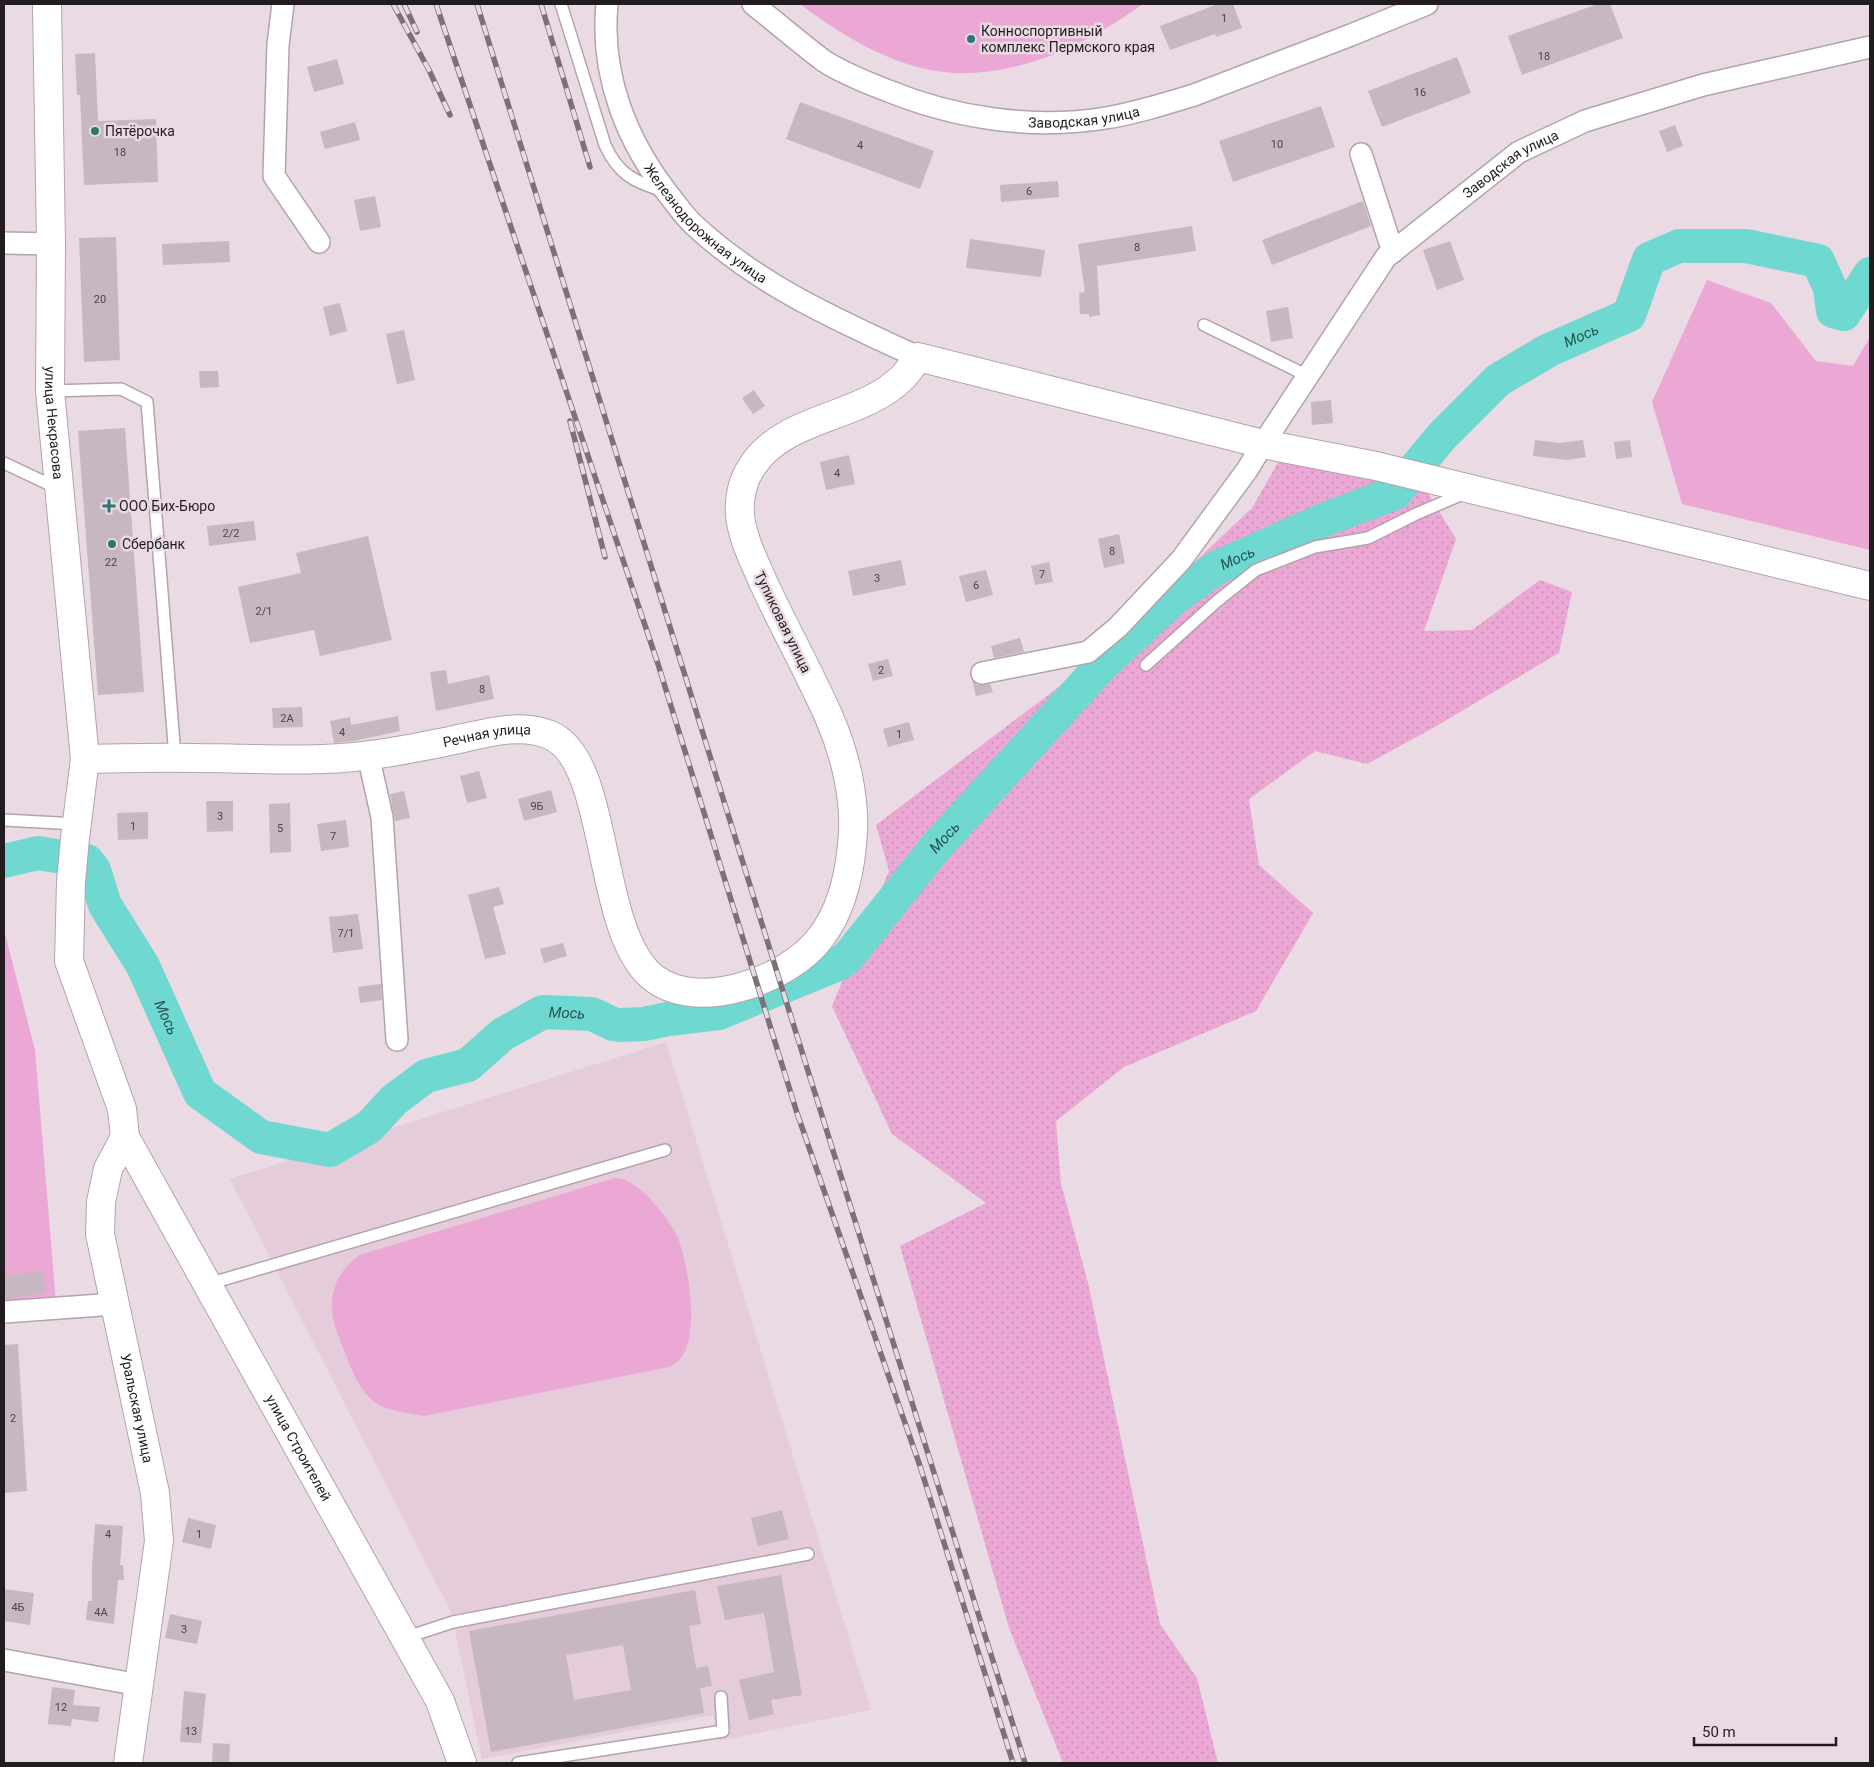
<svg xmlns="http://www.w3.org/2000/svg" width="1874" height="1767" font-family="Roboto,sans-serif">
	<style>
		.built { fill: #e4ccdb }
		.grass { fill: url(#grass-dots) }
		.green { fill: #eba8d4 }
		.lines { fill: none; stroke-linecap: round; stroke-linejoin: round }
		.river { stroke: #6fd8d1; stroke-width: 34 }
		.building { fill: #c7b7c1; fill-rule: evenodd }
		.lane-casing { stroke: #b3a3ad; stroke-width: 14 }
		.street-casing { stroke: #b3a3ad; stroke-width: 24 }
		.secondary-casing { stroke: #b3a3ad; stroke-width: 30 }
		.lane { stroke: #fff; stroke-width: 11 }
		.street { stroke: #fff; stroke-width: 21 }
		.secondary { stroke: #fff; stroke-width: 28 }
		.rail-casing { stroke: #7c7178; stroke-width: 5.5 }
		.rail { stroke: #eadae4; stroke-width: 4; stroke-dasharray: 11; stroke-linecap: butt }
		.poi-dot { fill: #2c7571; stroke: #eadae4; stroke-width: 2 }
		.labels { text-anchor: middle; stroke-width: 5; stroke-linejoin: round; paint-order: stroke }
		.number-label { font-size: 11px; fill: #4b4348 }
		.poi-label { font-size: 14px; fill: #221c20; stroke: #eadae4; text-anchor: start }
		.street-label { font-size: 14px; fill: #221c20; stroke: #eadae4 }
		.water-label { font-size: 15px; font-style: italic; fill: #255350; stroke: #eadae4 }
	</style>
	<defs>
		<pattern id="grass-dots" width="8" height="8" patternUnits="userSpaceOnUse" patternTransform="scale(1.25)"><rect width="8" height="8" fill="#eba8d4"/><path d="M2 2h.1M6 6h.1" fill="none" stroke="#c990b6" stroke-width="1.8" stroke-linecap="round"/></pattern>
	</defs>
	<rect width="100%" height="100%" fill="#eadae4"/>
	<!-- built -->
	<path class="built" d="M666,1042L871,1710L718,1741L713,1715L482,1759L451,1612L230,1179Z"/>
	<!-- grass -->
	<path class="grass" d="M1280,459L1428,493L1456,539L1424,631L1472,630L1540,580L1572,592L1559,653L1433,728L1367,764L1315,751L1249,799L1259,865L1313,913L1256,1011L1124,1067L1056,1121L1061,1184L1088,1283L1160,1624L1197,1678L1218,1763H1063L1009,1628L900,1246L986,1203L892,1134L832,1006L889,871L876,825L1076,674L1252,508Z"/>
	<!-- green -->
	<path class="green" d="M800,4H1143C1088,43 1024,76 954,73C897,70 844,37 800,4Z
		M1707,280L1771,303L1816,361L1853,366L1870,337V550L1682,504L1652,402Z
		M4,930L35,1050L56,1303L4,1305Z
		M615,1178C620,1179 625,1179 629,1182C646,1190 669,1219 677,1236C688,1262 702,1340 678,1361C676,1363 672,1365 669,1367L424,1416C406,1412 388,1412 373,1401C361,1392 352,1371 347,1358C335,1328 322,1302 343,1271C347,1265 354,1260 359,1255Z"/>
	<g class="lines">
		<!-- river -->
		<path class="river" id="s1" d="M4,861L38,853L87,861L94,870L105,905L143,966L200,1093L261,1137L330,1150L369,1127L394,1100L426,1076L468,1065L503,1034L543,1012L592,1014L613,1024L620,1025L644,1024L668,1019L719,1013L838,964L848,957L936,847L1104,663L1172,600L1216,568L1326,519L1395,493L1442,436L1498,380L1549,350L1629,315L1649,259L1679,246H1746L1818,261L1830,288L1833,311L1844,314L1870,274"/>
	</g>
	<!-- building -->
	<path class="building" d="M1218,4H1233L1242,28L1216,37L1215,34L1170,50L1160,26Z
		M1598,4H1610L1623,38L1522,75L1508,36Z
		M95,53L98,121L156,119L158,182L84,185L80,95H77L75,54Z
		M1457,57L1471,93L1382,127L1368,91Z
		M337,59L344,84L314,92L307,67Z
		M800,102L934,151L920,189L786,139Z
		M1321,106L1335,147L1233,182L1219,141Z
		M355,122L360,140L325,149L320,132Z
		M1675,125L1683,146L1667,152L1659,131Z
		M1058,181L1059,197L1001,202L1000,185Z
		M375,196L381,227L360,231L354,200Z
		M1363,201L1371,226L1272,265L1262,240Z
		M1192,226L1196,251L1097,266L1100,315L1089,317V314H1080L1079,293L1085,292L1078,244Z
		M116,237L120,360L84,362L79,238Z
		M970,239L1045,250L1041,277L966,268Z
		M229,241L230,262L163,265L162,244Z
		M1450,241L1464,280L1437,290L1423,250Z
		M340,303L347,331L330,336L323,307Z
		M1288,307L1293,338L1271,342L1266,311Z
		M404,330L415,380L397,384L386,334Z
		M199,371H218L219,387L200,388Z
		M754,390L765,406L753,414L742,398Z
		M1331,400L1333,423L1312,425L1311,402Z
		M125,428L144,692L98,695L78,431Z
		M1535,440L1560,443L1583,440L1586,457L1567,460L1533,456Z
		M1630,440L1632,457L1616,459L1614,442Z
		M849,455L855,484L826,490L820,462Z
		M254,521L256,540L209,546L207,526Z
		M1119,534L1125,563L1104,568L1098,539Z
		M368,536L392,640L320,656L314,630L250,643L238,587L301,573L296,553Z
		M901,560L906,585L853,596L848,571Z
		M1049,562L1053,582L1035,585L1031,566Z
		M986,570L993,595L966,602L959,576Z
		M1020,638L1024,652L994,658L991,646Z
		M888,659L893,676L873,681L868,664Z
		M446,670L448,684L489,675L494,699L436,711L430,672Z
		M972,680L978,685L990,684L993,692L976,696Z
		M302,707L303,727L273,728L272,708Z
		M398,716L400,731L354,741L334,743L330,721L350,717L351,725Z
		M909,722L914,740L888,747L883,729Z
		M479,771L487,798L467,803L460,776Z
		M551,790L557,812L524,821L518,799Z
		M404,791L410,818L395,821L390,794Z
		M206,801H233V831L207,832Z
		M290,803L291,852L270,853L269,804Z
		M148,812V839L118,840L117,813Z
		M346,820L349,847L321,851L317,824Z
		M499,887L504,904L493,907L506,954L485,959L468,895Z
		M358,914L363,949L333,953L329,917Z
		M563,943L567,956L544,963L540,949Z
		M381,984L382,1000L360,1003L358,987Z
		M43,1271L46,1293L4,1299V1276Z
		M18,1344L27,1491L4,1493V1345Z
		M782,1510L789,1539L758,1546L751,1518Z
		M188,1518L216,1525L211,1549L182,1542Z
		M95,1524L123,1526L120,1565H123L124,1580H118L114,1624L86,1620L88,1601H92V1566Z
		M781,1575L802,1695L771,1700L774,1714L749,1720L739,1680L774,1672L764,1613L725,1620L717,1586Z
		M4,1589L34,1593L30,1625L4,1621Z
		M695,1590L701,1624L689,1626L696,1668L708,1666L712,1686L700,1688L704,1713L491,1752L469,1631ZM623,1645L631,1690L574,1700L566,1655Z
		M170,1614L202,1621L197,1644L165,1638Z
		M52,1687L75,1690L73,1705L100,1707L98,1722L72,1719L71,1726L48,1724Z
		M184,1691L206,1694L201,1743L180,1742Z
		M213,1743L230,1744L229,1763H212Z"/>
	<g class="lines">
		<!-- lane casing -->
		<g class="lane-casing">
			<path id="lane" d="M561,4L605,145C618,174 634,182 664,191
				M1204,325L1308,376
				M50,391L121,389L147,402L175,757
				M4,463L59,489
				M1146,665L1216,602L1256,570L1315,547L1368,538L1416,514L1465,493
				M4,820L77,824
				M208,1284L665,1150
				M404,1638L453,1622L808,1554
				M518,1763L723,1731L721,1697"/>
		</g>
		<!-- street casing -->
		<g class="street-casing">
			<g id="street">
				<path d="M283,4L278,45L274,176L319,242"/>
				<path id="s2" d="M607,4C600,76 627,143 672,199C679,208 686,218 694,225C758,285 839,321 918,357"/>
				<path id="s3" d="M753,4C777,23 800,43 824,61C843,73 865,82 886,90C954,118 1032,130 1106,118C1136,113 1165,104 1194,95L1351,35L1427,4"/>
				<path d="M1361,154L1393,252"/>
				<path d="M4,243L51,244"/>
				<path id="s4" d="M982,673L1088,652L1118,627L1181,560L1247,470L1263,444L1386,257L1519,152L1585,121L1703,85L1870,47"/>
				<path d="M368,755L382,817L397,1040"/>
				<path d="M4,1312L115,1304"/>
				<path d="M4,1660L139,1685"/>
			</g>
		</g>
		<!-- secondary casing -->
		<g class="secondary-casing">
			<g id="secondary">
				<path id="s5" d="M47,4L51,244L50,391L85,759L75,838L71,882L69,961L122,1109L125,1137L440,1701L462,1763"/>
				<path id="s6" d="M85,759C124,758 162,757 200,758C241,758 282,761 323,759C364,758 405,750 445,742C478,736 517,721 550,735C609,760 596,919 647,972C690,1017 789,981 821,937C841,911 849,877 852,845C857,803 846,756 829,717C809,672 785,629 764,584C755,563 742,538 740,515C739,498 742,482 751,468C784,415 860,420 903,377C909,371 913,364 918,357L1263,444L1376,466L1870,586"/>
				<path id="s7" d="M125,1137L108,1169L101,1202L100,1234L155,1493L159,1541L128,1763"/>
			</g>
		</g>
		<!-- lane -->
		<use href="#lane" class="lane"/>
		<!-- street -->
		<use href="#street" class="street"/>
		<!-- secondary -->
		<use href="#secondary" class="secondary"/>
		<!-- rail casing -->
		<g class="rail-casing">
			<path id="rail" d="M393,4L429,70L450,115
				M404,4L417,32
				M436,4L658,664L797,1113L920,1466L1013,1763
				M477,4L766,937L1025,1763
				M541,4L590,167
				M570,421L605,557"/>
		</g>
		<!-- rail -->
		<use href="#rail" class="rail"/>
	</g>
	<!-- markers -->
	<g class="poi-dot">
		<circle cx="971" cy="39" r="5"/>
		<circle cx="95" cy="131" r="5"/>
		<path d="M106.5 498.5h5v5h5v5h-5v5h-5v-5h-5v-5h5z"/>
		<circle cx="112" cy="544" r="5"/>
	</g>
	<g class="labels">
		<!-- number labels -->
		<g class="number-label">
			<text x="1224" y="22">1</text>
			<text x="1544" y="60">18</text>
			<text x="1420" y="96">16</text>
			<text x="1277" y="148">10</text>
			<text x="860" y="149">4</text>
			<text x="120" y="156">18</text>
			<text x="1029" y="195">6</text>
			<text x="1137" y="251">8</text>
			<text x="100" y="303">20</text>
			<text x="837" y="477">4</text>
			<text x="231" y="537">2/2</text>
			<text x="1112" y="555">8</text>
			<text x="111" y="566">22</text>
			<text x="1042" y="578">7</text>
			<text x="877" y="582">3</text>
			<text x="976" y="589">6</text>
			<text x="264" y="615">2/1</text>
			<text x="881" y="674">2</text>
			<text x="482" y="693">8</text>
			<text x="287" y="722">2А</text>
			<text x="342" y="736">4</text>
			<text x="899" y="738">1</text>
			<text x="537" y="810">9Б</text>
			<text x="220" y="820">3</text>
			<text x="133" y="830">1</text>
			<text x="280" y="832">5</text>
			<text x="333" y="840">7</text>
			<text x="346" y="937">7/1</text>
			<text x="13" y="1422">2</text>
			<text x="108" y="1538">4</text>
			<text x="199" y="1538">1</text>
			<text x="18" y="1611">4Б</text>
			<text x="101" y="1616">4А</text>
			<text x="184" y="1633">3</text>
			<text x="61" y="1711">12</text>
			<text x="191" y="1735">13</text>
		</g>
		<!-- poi labels -->
		<g class="poi-label">
			<text x="981" y="36">Конноспортивный<tspan x="981" dy="16">комплекс Пермского края</tspan></text>
			<text x="105" y="136">Пятёрочка</text>
			<text x="119" y="511">ООО Бих-Бюро</text>
			<text x="122" y="549">Сбербанк</text>
		</g>
		<!-- street labels -->
		<g class="street-label">
			<text dy="5" stroke="none"><textPath href="#s3" startOffset="362">Заводская улица</textPath></text>
			<text dy="5" stroke="none"><textPath href="#s4" startOffset="761">Заводская улица</textPath></text>
			<text dy="5" stroke="none"><textPath href="#s2" startOffset="252">Железнодорожная улица</textPath></text>
			<text dy="5" stroke="none"><textPath href="#s5" startOffset="419">улица Некрасова</textPath></text>
			<text transform="translate(783 622) rotate(64)" y="5">Тупиковая улица</text>
			<text dy="5" stroke="none"><textPath href="#s6" startOffset="404">Речная улица</textPath></text>
			<text dy="5" stroke="none"><textPath href="#s7" startOffset="280">Уральская улица</textPath></text>
			<text dy="5" stroke="none"><textPath href="#s5" startOffset="1501">улица Строителей</textPath></text>
		</g>
		<!-- water labels -->
		<g class="water-label">
			<text dy="5" stroke="none"><textPath href="#s1" startOffset="2046">Мось</textPath></text>
			<text dy="5" stroke="none"><textPath href="#s1" startOffset="1628">Мось</textPath></text>
			<text dy="5" stroke="none"><textPath href="#s1" startOffset="1221">Мось</textPath></text>
			<text dy="5" stroke="none"><textPath href="#s1" startOffset="771">Мось</textPath></text>
			<text dy="5" stroke="none"><textPath href="#s1" startOffset="261">Мось</textPath></text>
		</g>
	</g>
	<!-- border -->
	<rect width="1874" height="1767" fill="none" stroke="#221c20" stroke-width="10"/>
	<!-- scale -->
	<path d="M1694 1737v8h142v-8" fill="none" stroke="#221c20" stroke-width="2.5"/>
	<text x="1702" y="1737" font-size="15" fill="#221c20" stroke="#eadae4" stroke-width="4" paint-order="stroke">50 m</text>
</svg>
